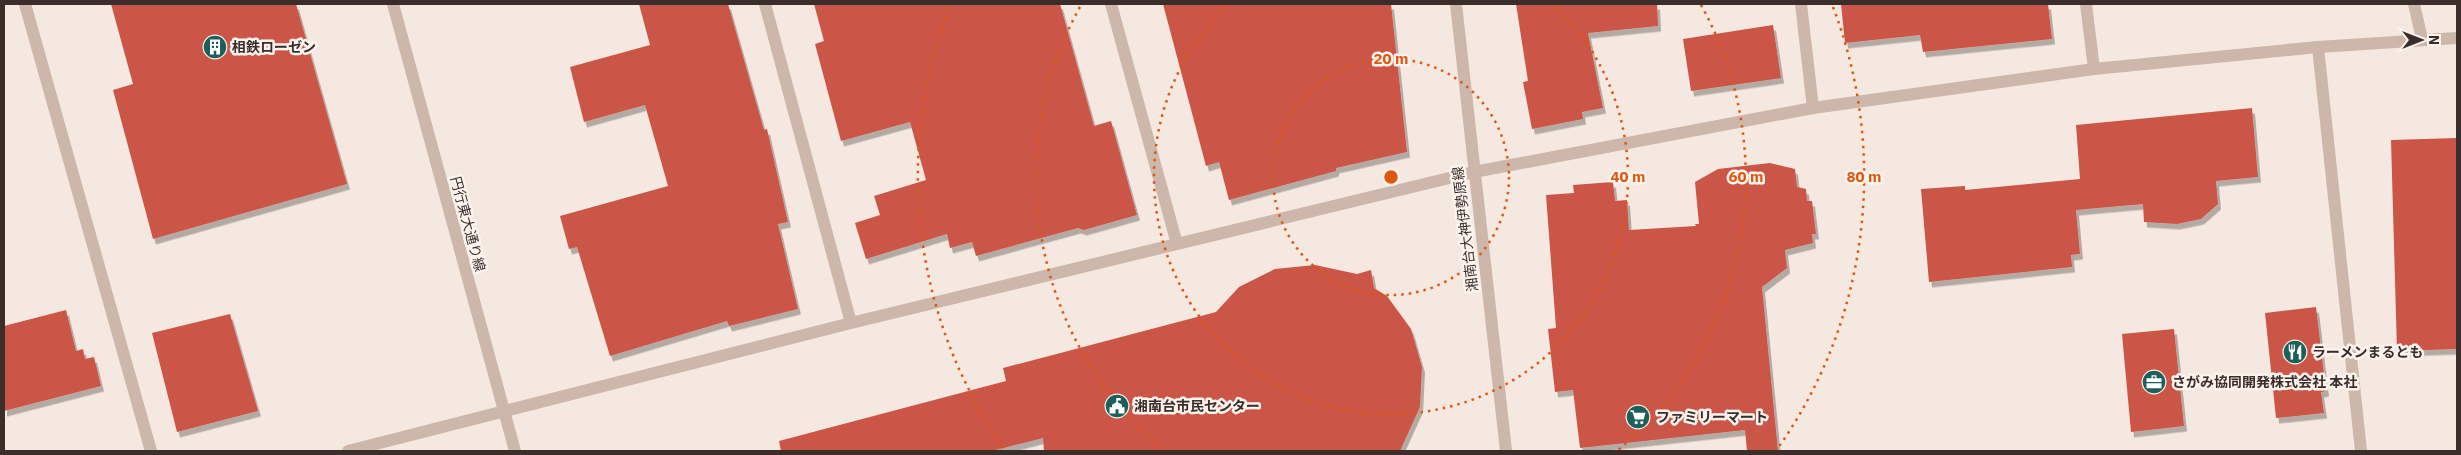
<svg xmlns="http://www.w3.org/2000/svg" width="2461" height="455" font-family="'IBM Plex Sans','Noto Sans JP',sans-serif">
	<style>
		.building { fill: #cb5547; filter: url(#shadow) }
		.lines { fill: none; stroke-linecap: round; stroke-linejoin: round }
		.minor { stroke: #cdb6aa; stroke-width: 12 }
		.tertiary { stroke: #cdb6aa; stroke-width: 12 }
		.ring { fill: none; stroke: #df570e; stroke-width: 2.5; stroke-dasharray: 2.5 5 }
		.labels { text-anchor: middle; stroke-width: 5; stroke-linejoin: round; paint-order: stroke }
		.poi-label { font-size: 14px; font-weight: bold; fill: #3b2d2a; stroke: #fbf3ed; text-anchor: start }
		.street-label { font-size: 14px; fill: #3b2d2a; stroke: #fbf3ed }
		.centre { fill: #df570e; stroke: #fbf3ed; stroke-width: 2.5 }
		.ring-label { font-size: 15px; text-anchor: middle; font-weight: bold; fill: #df570e; stroke: #fbf3ed; stroke-width: 5; stroke-linejoin: round; paint-order: stroke }
	</style>
	<defs>
		<filter id="shadow"><feDropShadow dx="3" dy="5.5" stdDeviation="0" flood-color="#0004"/></filter>
	</defs>
	<rect width="100%" height="100%" fill="#f4e8e0"/>
	<!-- building -->
	<path class="building" d="M111,4H296L347,184L153,239L113,90L133,84Z
		M639,4H728L764,130L767,129L788,222L778,224L798,309L729,326L727,321L610,356L577,247L569,249L560,216L668,186L645,105L584,122L570,67L650,45Z
		M814,4H1060L1094,126L1111,121L1137,215L1084,230L1078,228L976,256L972,242L950,248L947,234L866,259L855,223L880,215L874,196L926,180L910,122L841,141L815,44L824,41Z
		M1163,4H1391L1407,152L1336,168V171L1229,200L1219,162L1206,166Z
		M1516,4H1657L1658,26L1588,33L1603,108L1582,112L1583,119L1532,129L1523,82L1528,81Z
		M1841,4H2048L2052,39L1923,52L1920,35L1845,43Z
		M1773,25L1781,78L1691,91L1683,39Z
		M2252,108L2258,177L2216,181L2218,204L2201,219L2177,224L2144,222L2143,204L2076,210L2080,254L2071,255L2072,267L1929,282L1921,189L1965,186V190L2080,179L2076,125Z
		M2457,138V349L2397,351L2391,140Z
		M1770,163L1795,169L1797,187L1806,189L1807,201H1812L1816,234H1812L1813,243L1785,250L1787,268L1762,287L1778,451H1747L1745,430L1580,448L1573,390L1555,392L1548,329L1556,328L1546,195L1574,193L1573,185L1613,182L1615,201L1627,200L1629,230L1696,226L1695,224H1699L1695,182L1718,169Z
		M1315,265L1357,274L1371,270L1374,288L1387,296L1411,329L1422,367L1420,407L1400,451H1044L1043,438L992,451H781L779,441L1006,381L1003,368L1216,312L1239,287L1275,269Z
		M2316,307L2326,391L2321,392L2324,413L2276,418L2265,313Z
		M66,310L76,351L83,349L85,359L94,357L101,386L4,411V326Z
		M230,314L258,411L177,432L152,333Z
		M2174,329L2184,426L2131,432L2122,334Z"/>
	<g class="lines">
		<!-- minor -->
		<path class="minor" d="M25,4L151,451
			M765,4L851,323
			M1111,4L1177,244
			M1801,4L1813,108
			M2086,4L2094,69
			M2414,4L2422,39
			M2318,47L2361,451
			M348,451L851,323L1474,172"/>
		<!-- tertiary -->
		<path class="tertiary" d="M393,4L515,451
			M1456,4L1506,451
			M1474,172L1813,108L2094,69L2318,47L2457,38"/>
	</g>
	<!-- distance rings -->
	<g class="ring">
		<circle cx="1391" cy="177" r="118"/>
		<path d="M1554 5A237 237 0 1 1 1228 5"/>
		<path d="M1165 451A355 355 0 0 1 1081 5M1701 5A355 355 0 0 1 1617 451"/>
		<path d="M1004 448A473 473 0 0 1 949 7M1833 7A473 473 0 0 1 1778 448"/>
	</g>
	<!-- icons -->
	<defs>
		<g id="building-disc" transform="scale(1.25)"><circle r="9.5" fill="#1d5f5a" stroke="#fbf3ed"/><path d="M-4-6H4V6H1V3H-1V6H-4ZM-2.5-4.3h1.7v1.8h-1.7ZM.8-4.3h1.7v1.8H.8ZM-2.5-1h1.7V.8h-1.7ZM.8-1h1.7V.8H.8Z" fill="#fff"/></g>
		<g id="restaurant-disc" transform="scale(1.25)"><circle r="9.5" fill="#1d5f5a" stroke="#fbf3ed"/><path d="M-5-6h1v4h1v-4h1v4h1v-4h1v5L-1.5 .5V6h-2V.5L-5-1ZM5-6V6H3V1.5H1.5Q1.5-4 5-6Z" fill="#fff"/></g>
		<g id="office-disc" transform="scale(1.25)"><circle r="9.5" fill="#1d5f5a" stroke="#fbf3ed"/><path d="M-6-3h4V-5.5h4V-3h4V5H-6ZM-1-4.5V-3h2v-1.5ZM-6 0V1H6V0Z" fill="#fff"/></g>
		<g id="civic-disc" transform="scale(1.25)"><circle r="9.5" fill="#1d5f5a" stroke="#fbf3ed"/><path d="M-.6-6.5H3V-4.5H.6V-3L4-1V1h2V6H-6V1h2V-1L-.6-3ZM-1.2 2.5V6h2.4V2.5Z" fill="#fff"/></g>
		<g id="supermarket-disc" transform="scale(1.25)"><circle r="9.5" fill="#1d5f5a" stroke="#fbf3ed"/><path d="M-6-5.5h2.5l.6 2H6L4.5 2H-2.5L-4.4-4H-6ZM-1.5 3.2a1.3 1.3 0 1 0 .1 0ZM3 3.2a1.3 1.3 0 1 0 .1 0Z" fill="#fff"/></g>
	</defs>
	<g fill-rule="evenodd">
		<use href="#building-disc" x="215" y="47"/>
		<use href="#restaurant-disc" x="2295" y="352"/>
		<use href="#office-disc" x="2154" y="382"/>
		<use href="#civic-disc" x="1117" y="406"/>
		<use href="#supermarket-disc" x="1638" y="417"/>
	</g>
	<g class="labels">
		<!-- poi labels -->
		<g class="poi-label">
			<text x="232" y="52">相鉄ローゼン</text>
			<text x="2312" y="357">ラーメンまるとも</text>
			<text x="2172" y="387">さがみ協同開発株式会社 本社</text>
			<text x="1134" y="411">湘南台市民センター</text>
			<text x="1656" y="422">ファミリーマート</text>
		</g>
		<!-- street labels -->
		<g class="street-label">
			<text transform="translate(468 224) rotate(75)" y="5">円行東大通り線</text>
			<text transform="translate(1465 229) rotate(-97)" y="5">湘南台大神伊勢原線</text>
		</g>
	</g>
	<circle cx="1391" cy="177" r="8" class="centre"/>
	<g class="ring-label">
		<text x="1391" y="64">20 m</text>
		<text x="1628" y="182">40 m</text>
		<text x="1746" y="182">60 m</text>
		<text x="1864" y="182">80 m</text>
	</g>
	<!-- border -->
	<rect width="2461" height="455" fill="none" stroke="#3b2d2a" stroke-width="10"/>
	<!-- north arrow -->
	<g transform="translate(2421 40) rotate(90)" stroke="#fbf3ed" stroke-width="4" paint-order="stroke">
	<path d="M0-4L9 19L0 12L-9 19Z" fill="#3b2d2a"/>
	<text y="-8" font-size="14" font-weight="bold" text-anchor="middle" fill="#3b2d2a">N</text>
	</g>
</svg>
